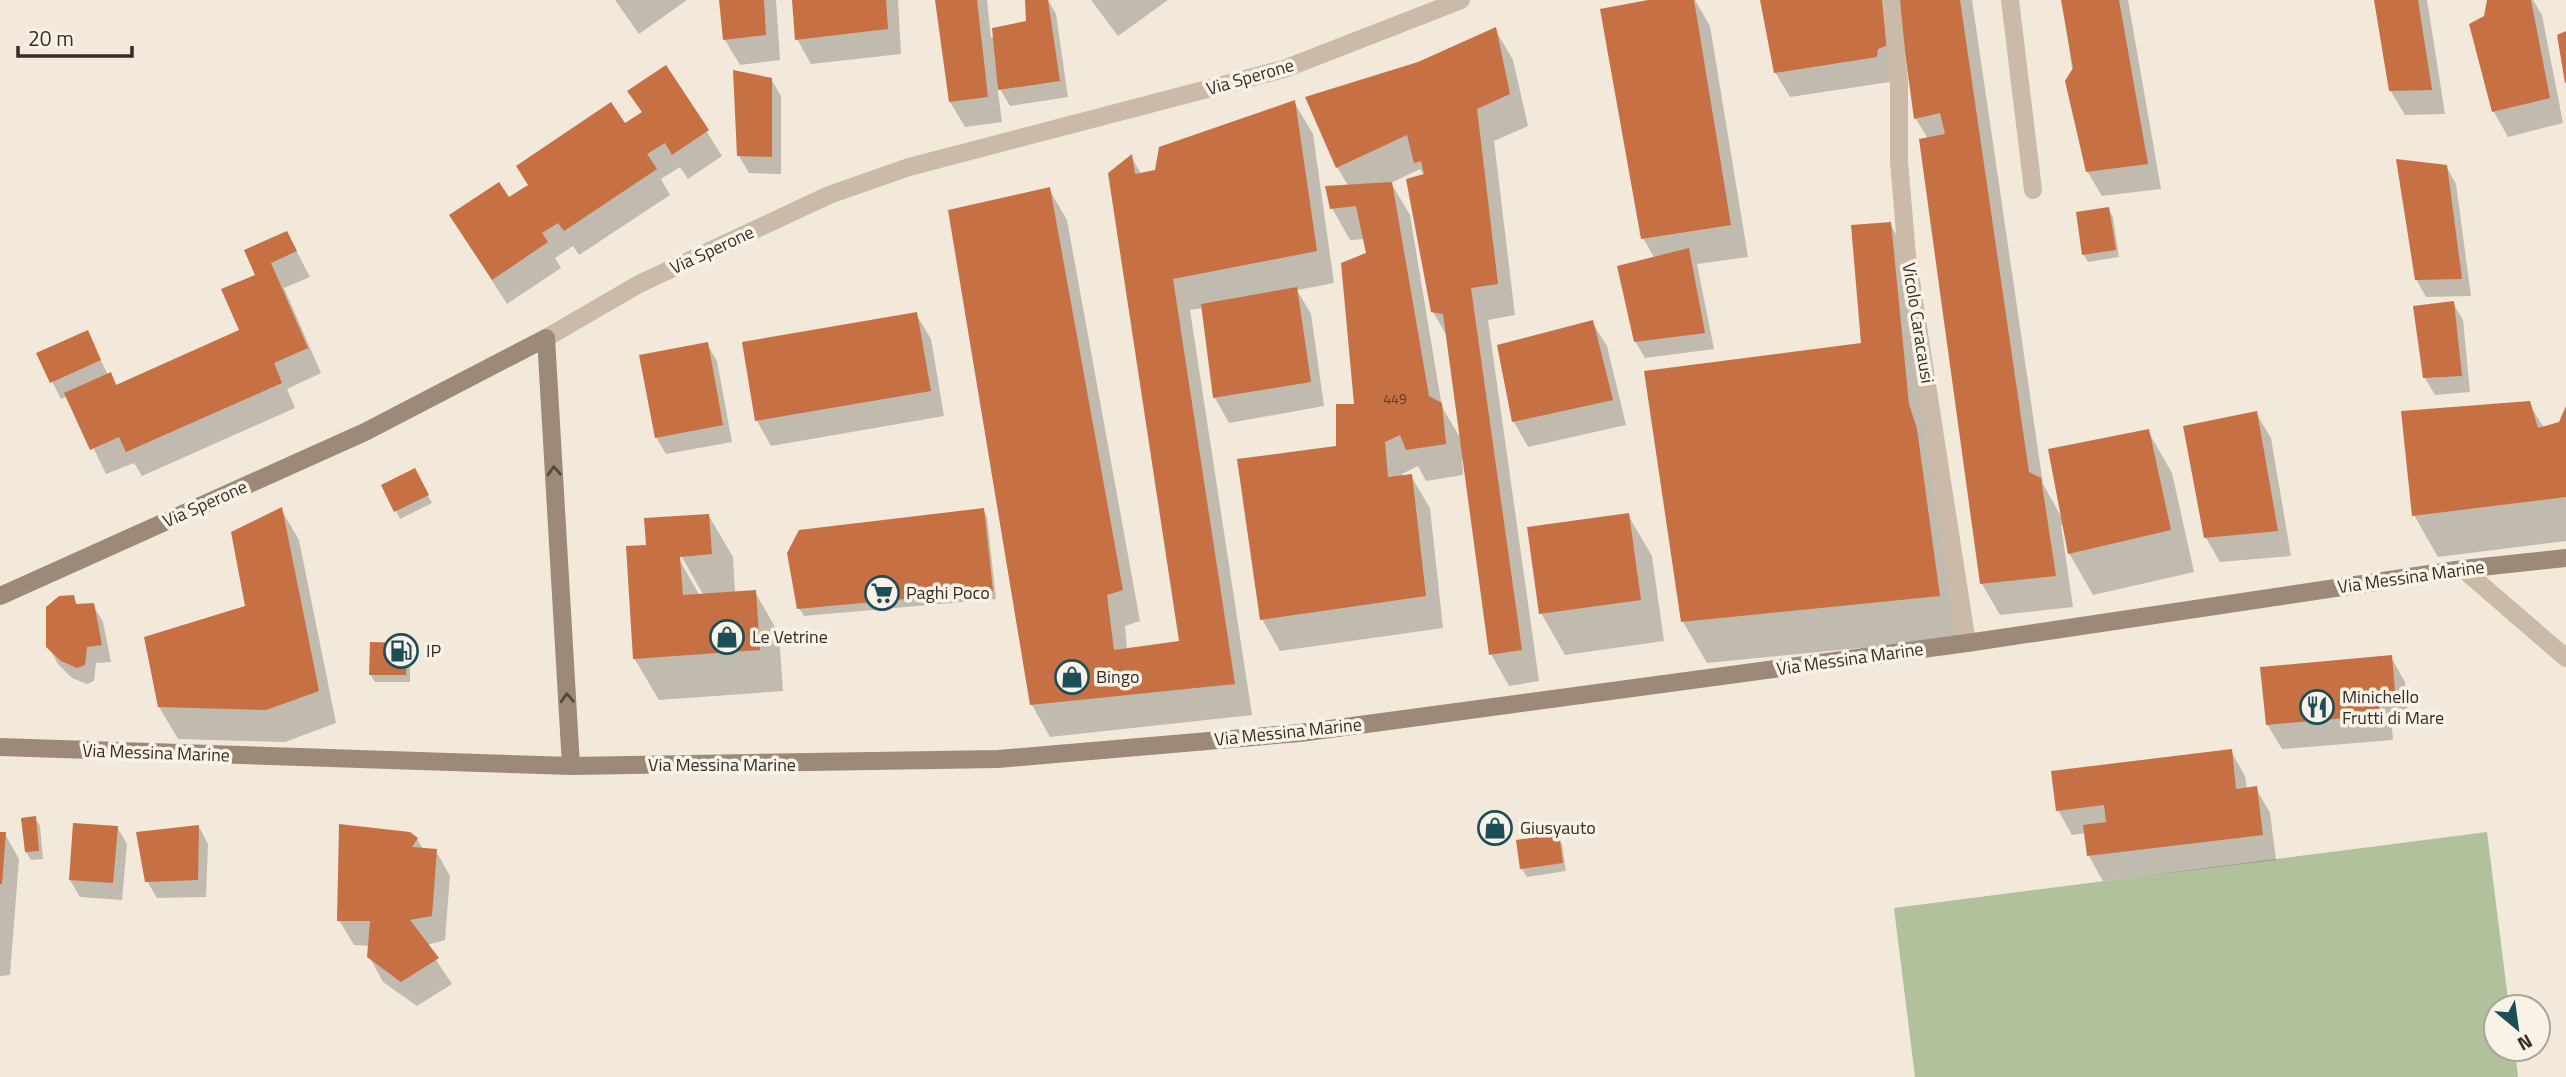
<svg xmlns="http://www.w3.org/2000/svg" width="2566" height="1077" font-family="'Titillium Web',sans-serif">
	<style>
		.green { fill: #b0c19b }
		.shadow { fill: #0003; fill-rule: evenodd }
		.building { fill: #c67044 }
		.lines { fill: none; stroke-linecap: round; stroke-linejoin: round }
		.service { stroke: #cabaa7; stroke-width: 18 }
		.minor { stroke: #cabaa7; stroke-width: 18 }
		.secondary { stroke: #9d8978; stroke-width: 18 }
		.oneway { stroke: #55493f }
		.labels { text-anchor: middle; stroke-width: 7; stroke-linejoin: round; paint-order: stroke }
		.number-label { font-size: 14px; fill: #5a3e2e }
		.street-label { font-size: 18px; fill: #362d27; stroke: #f9f3e7 }
		.poi-label { font-size: 18px; fill: #362d27; stroke: #f9f3e7; text-anchor: start }
	</style>
	<rect width="100%" height="100%" fill="#f2e9db"/>
	<!-- green -->
	<path class="green" d="M2487,832L2509,1007H2496V1049H2515L2518,1077H1915L1894,908Z"/>
	<!-- shadow -->
	<path class="shadow" d="M615,0H687L639,34Z
		M721,0H776L780,60L740,65L725,40Z
		M794,0H898L901,54L811,64L797,39Z
		M937,0H987L991,38L1028,22L1031,0H1048L1056,14L1068,97L1010,106L997,84L1002,122L965,127L950,102Z
		M1091,0H1168L1118,36Z
		M1658,0H1695L1710,26L1748,257L1697,264L1714,349L1645,358L1635,341L1655,259L1643,238Z
		M1761,0H1894L1890,82L1790,97L1775,72Z
		M1899,0H1972L2043,484L2062,518L2148,431L2172,473L2194,572L2093,595L2069,553L2064,525H2061L2073,607L2000,615L1982,584L1928,139L1916,119Z
		M2062,0H2128L2161,189L2102,196L2087,171Z
		M2376,0H2427L2445,114L2405,115L2390,90Z
		M2489,0H2533L2542,15L2563,123L2508,137L2494,112L2471,25L2485,18Z
		M1495,29L1513,60L1528,126L1494,141L1515,315L1488,320L1539,681L1509,686L1491,654L1465,460H1462L1463,475L1426,481L1418,466L1402,474V477L1411,476L1430,508L1443,628L1280,651L1262,619L1356,406L1368,254L1364,239L1350,240L1332,208L1349,187L1337,167L1419,64ZM1420,169L1424,176L1433,312L1448,338L1462,441L1442,407L1410,215L1391,183Z
		M666,67L722,156L688,179L680,167L661,179L670,195L579,255L573,246L555,258L561,268L507,304L451,216L509,200L643,114L630,91Z
		M771,79L781,96V174L749,173L739,156Z
		M1294,102L1313,134L1334,283L1297,290L1311,314L1324,406L1229,423L1215,398L1203,308L1190,310L1252,715L1050,737L1032,705L950,212L1049,189L1067,220L1140,621L1125,626L1127,650L1181,642L1131,156L1141,174L1157,172Z
		M2446,166L2456,184L2471,296L2426,297L2416,279Z
		M2108,209L2113,217L2119,257L2088,262L2083,254Z
		M1890,224L1915,266L1962,638L1707,663L1683,622L1863,345Z
		M287,233L310,277L284,288L321,373L287,389L295,408L142,476L134,463L106,474L68,396L61,399L38,354L87,332L108,375L117,386L242,331L257,276Z
		M2453,303L2463,320L2470,392L2435,395L2425,378Z
		M916,314L931,339L944,416L771,446L757,421Z
		M1592,322L1607,346L1626,425L1528,447L1514,422L1499,347Z
		M707,344L717,361L732,442L666,454L656,437Z
		M2529,403L2544,428L2560,423L2566,410V541L2438,557L2414,515Z
		M2256,413L2271,438L2291,556L2220,562L2206,538Z
		M414,470L432,503L400,519L396,511Z
		M281,509L299,540L336,723L285,742L178,739L159,707L247,607Z
		M983,509L987,517L996,599L804,616L799,608Z
		M1628,515L1652,556L1664,641L1565,655L1541,613Z
		M709,516L733,557L735,593L755,592L779,634L783,691L659,700L634,658L648,546ZM679,552L704,596H700L676,554Z
		M73,597L78,606L93,605L103,622L111,662L96,663L94,681L87,684L72,678L58,664L48,646Z
		M406,645L410,653V682H375L370,674Z
		M2391,657L2405,682L2408,715L2391,717L2393,740L2282,749L2267,724Z
		M2231,751L2245,776L2247,789L2256,788L2270,813L2276,860L2103,881L2089,856L2086,833L2072,835L2058,810Z
		M35,818L40,826L43,859L31,860L26,852Z
		M117,827L127,844L122,900L80,897L70,880Z
		M199,827L208,844L206,897L157,898L147,881Z
		M0,834H5L19,859L10,975L0,976Z
		M1558,836L1562,844L1566,871L1527,877L1522,869Z
		M417,839L423,849L436,851L450,876L445,940L426,945L452,984L417,1006L383,982L369,956L370,946L354,945L339,920Z"/>
	<!-- building -->
	<path class="building" d="M719,0H764L766,35L723,40Z
		M792,0H886L888,29L795,40Z
		M935,0H977L988,97L949,102Z
		M1025,0H1048L1060,81L998,90L992,28L1026,21Z
		M1648,0H1694L1731,225L1641,239L1600,9Z
		M1760,0H1884L1890,44L1878,49L1877,57L1774,73Z
		M1898,0H1960L2029,472L2041,478L2056,576L1980,584L1919,139L1945,134L1940,113L1914,119Z
		M2061,0H2119L2148,164L2086,172L2065,81L2073,68Z
		M2374,0H2418L2432,90L2389,91Z
		M2487,0H2531L2550,98L2492,112L2469,24L2484,16Z
		M1496,27L1510,94L1477,109L1498,284L1471,288L1522,650L1489,655L1443,314L1431,312L1406,179L1424,174L1421,161L1414,163L1407,135L1336,168L1305,97L1418,62Z
		M2566,31V83H2565L2557,35Z
		M666,65L709,130L672,155L665,143L647,154L657,169L564,231L558,223L542,233L548,242L492,280L449,215L499,182L509,197L528,185L516,166L611,102L625,123L642,112L627,91Z
		M733,70L772,78V157L737,156Z
		M1295,100L1317,251L1173,279L1235,684L1030,705L948,210L1050,187L1123,590L1107,595L1114,650L1179,641L1108,173L1132,154L1135,174L1155,170L1159,147Z
		M2396,159L2447,165L2462,279L2415,280Z
		M1392,182L1429,396L1442,403L1446,444L1406,450L1400,435L1385,442L1388,477L1412,474L1426,596L1260,620L1237,459L1336,446V404H1354L1341,263L1366,253L1356,206L1330,209L1325,186Z
		M2109,207L2116,250L2082,255L2076,212Z
		M1891,222L1909,404L1917,429L1940,596L1681,622L1644,371L1861,343L1851,225Z
		M287,231L297,251L271,263L308,348L274,363L282,383L126,452L119,437L90,450L64,393L111,372L116,385L239,330L221,289L255,275L244,250Z
		M1689,248L1705,333L1634,342L1617,266Z
		M1297,287L1311,382L1213,398L1201,304Z
		M2454,301L2462,376L2423,378L2413,306Z
		M917,312L931,391L755,421L742,342Z
		M1593,320L1613,400L1512,422L1497,345Z
		M88,330L101,360L50,383L36,353Z
		M708,342L723,425L655,438L639,355Z
		M2530,401L2538,428L2559,422L2566,406V497L2412,516L2401,411Z
		M2257,411L2278,531L2204,538L2183,426Z
		M2149,429L2171,530L2068,554L2048,449Z
		M415,468L429,495L394,512L381,485Z
		M282,507L319,691L266,710L158,707L144,637L245,606L231,532Z
		M984,508L993,591L797,609L787,553L799,530Z
		M1629,513L1641,600L1539,614L1527,527Z
		M709,514L712,554L680,557L683,595L756,590L760,650L633,659L626,546L646,545L644,518Z
		M74,595L76,604L94,603L102,645L87,647L85,665L77,668L61,661L46,647V607L59,596Z
		M370,642L407,643L406,675H369Z
		M2392,655L2395,691L2378,692L2380,715L2266,725L2260,667Z
		M2232,749L2236,789L2257,786L2263,835L2087,856L2083,825L2106,822L2104,805L2056,811L2051,771Z
		M36,816L39,851L25,852L21,818Z
		M73,823L118,826L113,883L69,880Z
		M339,824L410,832L418,838L412,847L437,849L432,916L410,920L439,958L401,982L367,957L370,921H337Z
		M199,825L198,880L145,882L136,832Z
		M0,832H6L2,884H0Z
		M1559,834L1563,863L1520,869L1516,840Z"/>
	<g class="lines">
		<!-- service -->
		<path class="service" d="M2010,0L2033,190
			M2463,569L2566,658"/>
		<!-- minor -->
		<path class="minor" d="M1891,0L1899,82V161L1907,256L1967,643
			M546,338L639,284L829,195L909,167L1284,69L1461,0"/>
		<!-- secondary -->
		<path class="secondary" d="M0,596L365,432L546,338L571,766
			M0,747L571,766L998,759L1300,733L1967,643L2463,569L2566,558"/>
	</g>
	<!-- one-way arrows -->
	<defs><path id="oneway-chevron" d="M-2-3.5L2.5 0L-2 3.5" fill="none" stroke-width="1.6" stroke-linecap="round" stroke-linejoin="round" transform="scale(1.75)"/></defs>
	<g class="oneway">
		<use href="#oneway-chevron" transform="translate(554 471) rotate(-93)"/>
		<use href="#oneway-chevron" transform="translate(567 698) rotate(-93)"/>
	</g>
	<!-- icons -->
	<defs>
		<g id="supermarket-ring" transform="scale(1.75)"><circle r="9.5" fill="#f9f3e7" stroke="#1d4e57" stroke-width="1.5"/><path d="M-6-5.5h2.5l.6 2H6L4.5 2H-2.5L-4.4-4H-6ZM-1.5 3.2a1.3 1.3 0 1 0 .1 0ZM3 3.2a1.3 1.3 0 1 0 .1 0Z" fill="#1d4e57"/></g>
		<g id="shop-ring" transform="scale(1.75)"><circle r="9.5" fill="#f9f3e7" stroke="#1d4e57" stroke-width="1.5"/><path d="M-5-2.5h2.3a2.7 3.5 0 0 1 5.4 0H5L5.5 6h-11ZM-1.5-2.5h3a1.5 2.3 0 0 0-3 0Z" fill="#1d4e57"/></g>
		<g id="fuel-ring" transform="scale(1.75)"><circle r="9.5" fill="#f9f3e7" stroke="#1d4e57" stroke-width="1.5"/><path d="M-5.5-6h7V0h2V4h1.3V-2.5L3-4.5l.8-.8L6-3V5H2.5V1h-1V6h-7ZM-4.2-4.7v3.2H.2V-4.7Z" fill="#1d4e57"/></g>
		<g id="restaurant-ring" transform="scale(1.75)"><circle r="9.5" fill="#f9f3e7" stroke="#1d4e57" stroke-width="1.5"/><path d="M-5-6h1v4h1v-4h1v4h1v-4h1v5L-1.5 .5V6h-2V.5L-5-1ZM5-6V6H3V1.5H1.5Q1.5-4 5-6Z" fill="#1d4e57"/></g>
	</defs>
	<g fill-rule="evenodd">
		<use href="#supermarket-ring" x="882" y="593"/>
		<use href="#shop-ring" x="727" y="637"/>
		<use href="#fuel-ring" x="401" y="651"/>
		<use href="#shop-ring" x="1072" y="677"/>
		<use href="#restaurant-ring" x="2317" y="707"/>
		<use href="#shop-ring" x="1495" y="828"/>
	</g>
	<g class="labels">
		<!-- number labels -->
		<g class="number-label">
			<text x="1395" y="404">449</text>
		</g>
		<!-- street labels -->
		<g class="street-label">
			<text transform="translate(1250 77) rotate(-16)" y="6">Via Sperone</text>
			<text transform="translate(712 250) rotate(-25)" y="6">Via Sperone</text>
			<text transform="translate(1918 323) rotate(81)" y="6">Vicolo Caracausi</text>
			<text transform="translate(205 504) rotate(-24)" y="6">Via Sperone</text>
			<text transform="translate(2411 577) rotate(-8)" y="6">Via Messina Marine</text>
			<text transform="translate(1850 659) rotate(-8)" y="6">Via Messina Marine</text>
			<text transform="translate(1288 732) rotate(-6)" y="6">Via Messina Marine</text>
			<text transform="translate(156 753) rotate(2)" y="6">Via Messina Marine</text>
			<text x="722" y="771">Via Messina Marine</text>
		</g>
		<!-- poi labels -->
		<g class="poi-label">
			<text x="906" y="599">Paghi Poco</text>
			<text x="752" y="643">Le Vetrine</text>
			<text x="426" y="657">IP</text>
			<text x="1096" y="683">Bingo</text>
			<text x="2342" y="703">Minichello<tspan x="2342" dy="21">Frutti di Mare</tspan></text>
			<text x="1520" y="834">Giusyauto</text>
		</g>
	</g>
	<!-- north arrow -->
	<g transform="translate(2517 1028) rotate(151)"><circle r="33" fill="#f9f3e7" stroke="#aba49a" stroke-width="2"/>
	<path d="M0-5L12 26L0 18L-12 26Z" fill="#1d4e57"/>
	<text y="-10" font-size="19" font-weight="bold" text-anchor="middle" fill="#362d27">N</text>
	</g>
	<!-- scale -->
	<path d="M18 46v10h114v-10" fill="none" stroke="#362d27" stroke-width="3.5"/>
	<text x="28" y="46" font-size="21" fill="#362d27" stroke="#f9f3e7" stroke-width="5" paint-order="stroke">20 m</text>
</svg>
